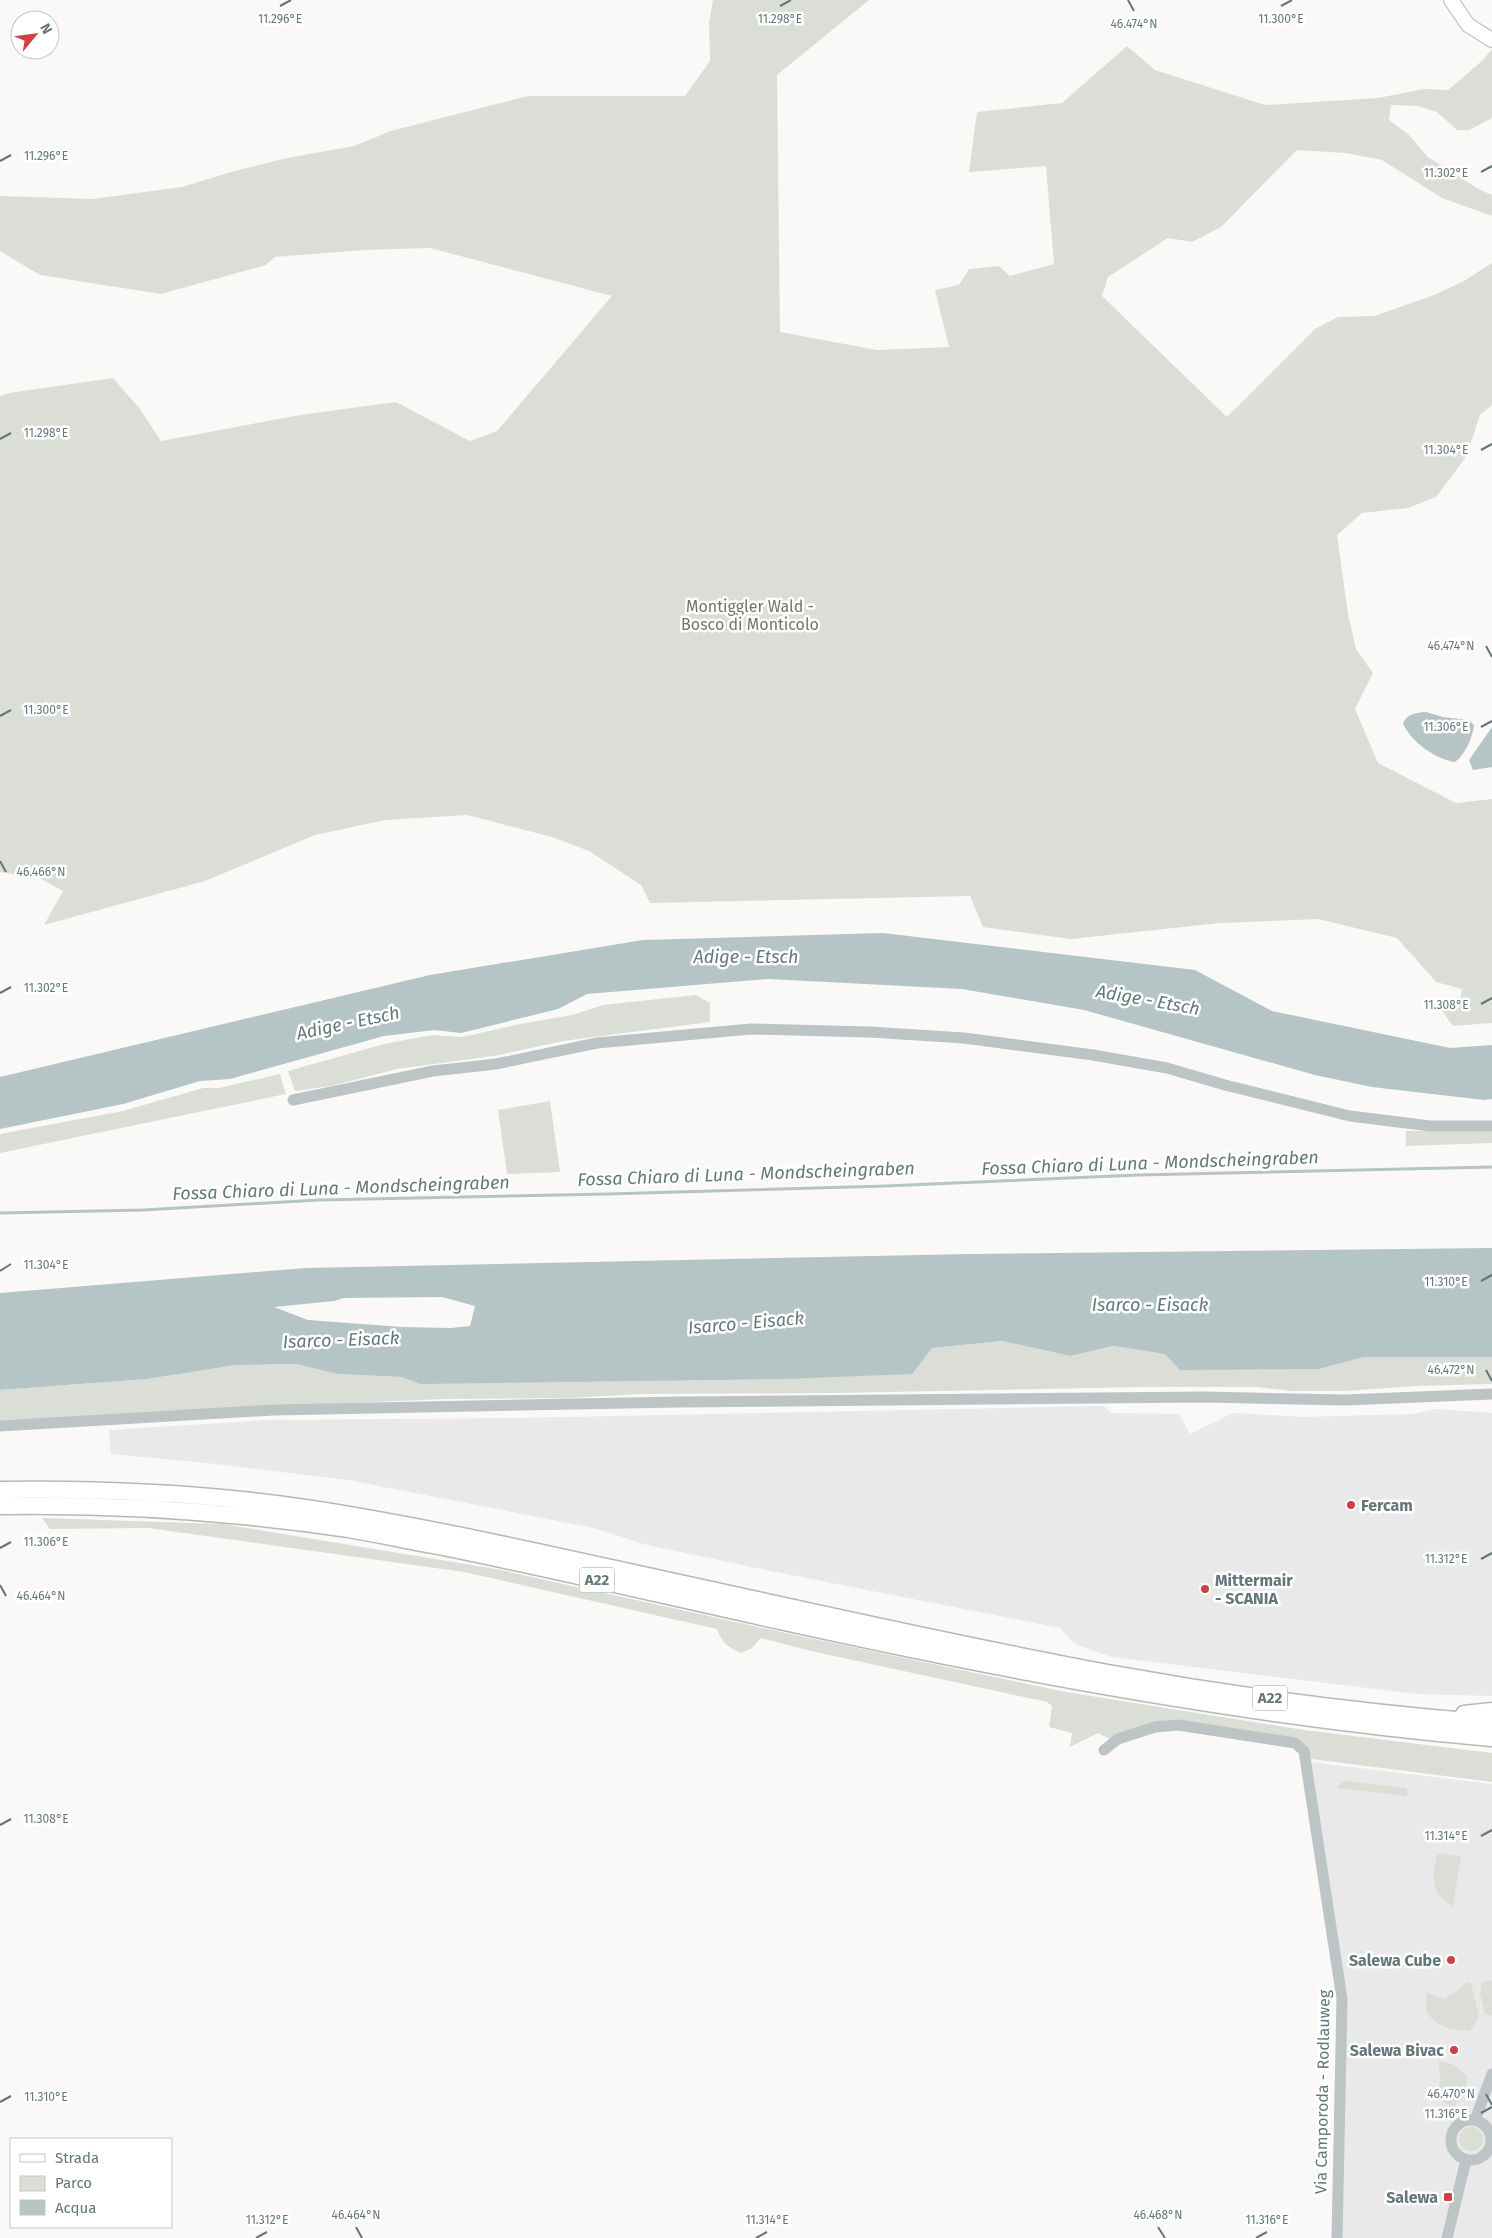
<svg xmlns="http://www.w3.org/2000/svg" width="1492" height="2238" font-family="'Fira Sans',sans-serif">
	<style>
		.built { fill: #e8e9e8 }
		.green { fill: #dbded7 }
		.water { fill: #b5c4c4; fill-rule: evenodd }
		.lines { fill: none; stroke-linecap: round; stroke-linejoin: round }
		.stream { stroke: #b5c4c4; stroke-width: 3 }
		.major-casing { stroke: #b1b8ba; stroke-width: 16 }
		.highway-casing { stroke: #b3b9ba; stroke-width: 19 }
		.minor { stroke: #bdc4c5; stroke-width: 11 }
		.major { stroke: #fff; stroke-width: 14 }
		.highway { stroke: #fff; stroke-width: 16 }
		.ticks { fill: none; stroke: #637679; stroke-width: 2 }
		.poi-dot { fill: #d14045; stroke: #fff; stroke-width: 2 }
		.labels { text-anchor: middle; stroke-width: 5; stroke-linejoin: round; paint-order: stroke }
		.shield { fill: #fff; stroke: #929fa1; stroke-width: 1 }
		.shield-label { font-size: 15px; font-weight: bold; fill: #637679 }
		.park-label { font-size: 16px; fill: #6e7866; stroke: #fff }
		.poi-label { font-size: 16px; font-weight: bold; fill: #637679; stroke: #fff; text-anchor: end }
		.street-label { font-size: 16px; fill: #637679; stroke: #fff }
		.water-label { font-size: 18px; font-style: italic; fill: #637979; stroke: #fff }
		.ticks-label { font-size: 12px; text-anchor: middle; fill: #637679; stroke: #fff; stroke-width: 5; stroke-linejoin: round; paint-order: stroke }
	</style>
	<rect width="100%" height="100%" fill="#faf9f8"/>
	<!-- built -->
	<path class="built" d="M1104,1406L1111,1413L1179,1414L1190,1434L1233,1413L1304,1417L1372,1415L1414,1414L1436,1409L1492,1413V1696L1417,1694L1112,1657L1075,1644L1060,1628L761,1569L643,1544L594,1528L348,1480L207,1463L111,1454L109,1430L266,1420L516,1418Z
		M1311,1762L1492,1784V2238H1340L1346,1999Z"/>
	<!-- green -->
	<path class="green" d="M713,0H869L777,75L780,332L877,350L949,347L935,290L959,285L969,269L999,266L1010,276L1054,264L1046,166L969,172L977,112L1062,103L1127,46L1155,70L1265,105L1378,98L1424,89L1448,90L1483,60L1492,49V118L1469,130H1457L1437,112L1419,106L1391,105L1389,120L1408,134L1428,157L1480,190L1492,195V216L1442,198L1382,160L1345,153L1297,150L1221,227L1192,242L1168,238L1108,277L1102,296L1227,417L1315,329L1338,317L1374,316L1432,296L1464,281L1492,263V405L1480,415L1466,457L1436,497L1408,508L1362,513L1337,535L1348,614L1356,649L1373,673L1355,709L1378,763L1456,803L1492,799V1023L1453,1026L1438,1005L1459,1008L1462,989L1436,982L1397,938L1318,919L1220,923L1071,939L983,927L970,896L650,903L641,885L589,851L552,837L467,815L385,820L315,835L205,881L44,925L63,891L39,878L0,872V396L9,393L113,378L140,409L161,441L300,415L396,402L470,441L497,431L612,296L430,248L362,250L275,257L266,265L161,294L40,275L0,251V196L93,199L182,187L231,172L287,158L354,146L391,131L528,96H685L710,61L709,23Z
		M696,995L710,1003V1022L563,1041L494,1056L397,1069L331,1086L295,1091L288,1071L384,1044L432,1035L462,1037L520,1024L572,1015L603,1005Z
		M280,1074L286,1094L0,1153V1134L123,1111L203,1088H219Z
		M550,1101L560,1172L507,1174L498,1110Z
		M1406,1131H1492V1143L1406,1146Z
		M1002,1341L1070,1356L1113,1346L1165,1354L1319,1369L1364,1357H1492V1384L1414,1386L1345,1391H1292L1255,1387H1142L834,1393L642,1394L568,1398L444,1399L209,1409L0,1424V1390L147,1379L236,1365L296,1364L338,1374L401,1377L420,1384L932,1348Z
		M42,1518L222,1524L496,1569L781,1632L1066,1692L1304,1730L1492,1753V1782L1311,1759L1307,1748L1174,1720L1110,1739L1098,1733L1070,1747L1072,1733L1049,1727L1052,1706L1047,1702L811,1651L761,1638L752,1648L741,1653C728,1647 722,1643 717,1629L464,1572L148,1528L50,1529Z
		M1347,1781L1407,1788V1796L1337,1788L1342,1782Z
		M1437,1853L1461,1856L1453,1906C1428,1892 1433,1878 1437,1853Z
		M1492,1980V2016L1485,2014L1480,1994L1482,1982Z
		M1466,1982L1471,1983L1479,2017L1470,2031C1452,2030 1437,2028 1426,2011L1427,1993L1444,1999L1462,1987Z
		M1439,2061L1452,2064L1467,2075C1467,2089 1464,2098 1453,2107L1436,2099L1440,2081Z
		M1459 2139a12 12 0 1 1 24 0a12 12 0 1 1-24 0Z"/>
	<!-- water -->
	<path class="water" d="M1426,712L1443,717L1469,720L1474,725C1473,737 1465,755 1455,762C1435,759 1411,742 1403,723C1408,713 1416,713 1426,712Z
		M1492,727V767L1473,770L1469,760Z
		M883,933L1195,970L1272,1011L1450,1048L1492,1045V1099L1484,1100L1372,1087L1315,1075L1084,1010L962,989L768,979L587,994L558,1009L461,1033L434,1030L384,1036L230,1079L200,1081L123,1104L0,1129V1077L430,975L643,940Z
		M1492,1248V1357H1364L1319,1369L1180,1370L1165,1354L1113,1346L1070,1356L1002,1341L932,1348L912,1374L783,1379L420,1384L401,1377L338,1374L296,1364L236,1365L147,1379L0,1390V1293L306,1268L969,1254ZM442,1297L475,1306L470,1326L451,1328L402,1327L308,1320L274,1307L334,1301L344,1298Z"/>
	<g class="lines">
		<!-- stream -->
		<path class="stream" d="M0,1213L143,1210L319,1200L608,1194L886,1186L1139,1175L1492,1167"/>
		<!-- major casing -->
		<g class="major-casing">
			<path id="major" d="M1451,0L1468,25L1492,40"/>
		</g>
		<!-- highway casing -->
		<g class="highway-casing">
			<path id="highway" d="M0,1490C119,1488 239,1495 356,1516C478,1537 599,1566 721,1592C849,1620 978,1649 1108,1673C1234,1696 1364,1713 1492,1723
				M0,1506C117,1504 233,1512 349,1529C378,1534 408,1541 438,1546C553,1569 666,1596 780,1621C1015,1673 1252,1717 1492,1738
				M1464,1714L1492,1711"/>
		</g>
		<!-- minor -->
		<path class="minor" d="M293,1100L433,1071L496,1064L597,1043L751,1029L870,1032L964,1038L1093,1055L1167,1068L1225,1085L1350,1116L1430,1126H1492
			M0,1426L274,1410L678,1402L1205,1397L1345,1400L1492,1394
			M1104,1750L1118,1739L1155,1727L1178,1725L1295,1743L1304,1751L1342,1999L1337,2238
			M1475,2120L1492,2074
			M1451 2140a20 20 0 1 1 40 0a20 20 0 1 1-40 0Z
			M1447,2238L1466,2160"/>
		<!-- major -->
		<use href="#major" class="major"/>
		<!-- highway -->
		<use href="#highway" class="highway"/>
	</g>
	<!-- ticks -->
	<path class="ticks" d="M1128,0L1134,11M280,6L291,0M780,6L791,0M1281,6L1292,0M0,161L11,155M1481,172L1492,166M0,439L11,433M1481,450L1492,444M1486,646L1492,657M0,716L11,710M1481,727L1492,721M0,861L6,872M0,993L11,987M1481,1004L1492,998M0,1271L11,1264M1481,1281L1492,1275M1486,1370L1492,1381M0,1548L11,1542M1481,1559L1492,1553M0,1585L6,1596M0,1825L11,1819M1481,1836L1492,1830M1486,2094L1492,2105M0,2102L11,2096M1481,2113L1492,2107M356,2227L362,2238M1158,2227L1165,2238M256,2238L267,2232M756,2238L767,2232M1256,2238L1267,2232"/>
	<!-- markers -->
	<g class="poi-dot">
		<circle cx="1351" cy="1505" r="5"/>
		<circle cx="1205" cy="1589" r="5"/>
		<circle cx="1451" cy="1960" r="5"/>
		<circle cx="1454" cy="2050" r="5"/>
		<rect x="1443" y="2192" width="10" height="10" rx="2.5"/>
	</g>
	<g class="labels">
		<!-- shield labels -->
		<g class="shield">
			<rect x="579.5" y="1567.5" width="35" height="25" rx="4"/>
			<rect x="1252.5" y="1685.5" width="35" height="25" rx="4"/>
		</g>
		<g class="shield-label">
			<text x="597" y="1585">A22</text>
			<text x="1270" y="1703">A22</text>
		</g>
		<!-- park labels -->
		<g class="park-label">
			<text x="750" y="612">Montiggler Wald -<tspan x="750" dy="18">Bosco di Monticolo</tspan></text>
		</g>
		<!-- poi labels -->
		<g class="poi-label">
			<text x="1361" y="1511" text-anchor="start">Fercam</text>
			<text x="1215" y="1586" text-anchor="start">Mittermair<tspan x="1215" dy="18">- SCANIA</tspan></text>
			<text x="1441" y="1966">Salewa Cube</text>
			<text x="1444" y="2056">Salewa Bivac</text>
			<text x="1438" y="2203">Salewa</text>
		</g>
		<!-- street labels -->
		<g class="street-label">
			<text transform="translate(1322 2092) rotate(-89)" y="6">Via Camporoda - Rodlauweg</text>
		</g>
		<!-- water labels -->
		<g class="water-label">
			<text x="746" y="963">Adige - Etsch</text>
			<text transform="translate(1148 1000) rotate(10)" y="6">Adige - Etsch</text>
			<text transform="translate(348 1023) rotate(-12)" y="6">Adige - Etsch</text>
			<text transform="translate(1150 1163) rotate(-2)" y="6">Fossa Chiaro di Luna - Mondscheingraben</text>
			<text transform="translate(746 1174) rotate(-2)" y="6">Fossa Chiaro di Luna - Mondscheingraben</text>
			<text transform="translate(341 1188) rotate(-2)" y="6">Fossa Chiaro di Luna - Mondscheingraben</text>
			<text x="1150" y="1311">Isarco - Eisack</text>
			<text transform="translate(746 1323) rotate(-5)" y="6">Isarco - Eisack</text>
			<text transform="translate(341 1340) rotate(-2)" y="6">Isarco - Eisack</text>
		</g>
	</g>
	<g class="ticks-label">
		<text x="280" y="23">11.296°E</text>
		<text x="780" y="23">11.298°E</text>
		<text x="1281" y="23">11.300°E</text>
		<text x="1134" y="28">46.474°N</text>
		<text x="46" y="160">11.296°E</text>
		<text x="1446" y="177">11.302°E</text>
		<text x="46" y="437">11.298°E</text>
		<text x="1446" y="454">11.304°E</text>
		<text x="1451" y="650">46.474°N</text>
		<text x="46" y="714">11.300°E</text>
		<text x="1446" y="731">11.306°E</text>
		<text x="41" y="876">46.466°N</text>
		<text x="46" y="992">11.302°E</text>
		<text x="1446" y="1009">11.308°E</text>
		<text x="46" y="1269">11.304°E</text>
		<text x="1446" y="1286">11.310°E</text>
		<text x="1451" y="1374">46.472°N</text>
		<text x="46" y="1546">11.306°E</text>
		<text x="1446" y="1563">11.312°E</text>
		<text x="41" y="1600">46.464°N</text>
		<text x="46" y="1823">11.308°E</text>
		<text x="1446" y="1840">11.314°E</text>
		<text x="1451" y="2098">46.470°N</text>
		<text x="46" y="2101">11.310°E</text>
		<text x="1446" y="2118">11.316°E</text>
		<text x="356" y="2219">46.464°N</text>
		<text x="1158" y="2219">46.468°N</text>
		<text x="267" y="2224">11.312°E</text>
		<text x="767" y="2224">11.314°E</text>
		<text x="1267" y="2224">11.316°E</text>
	</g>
	<!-- legend -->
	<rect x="10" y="2138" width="162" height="90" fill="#ffffff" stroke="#c1c8c9"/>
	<rect x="20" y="2154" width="25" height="8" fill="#ffffff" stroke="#c1c8c9"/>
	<text x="55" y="2163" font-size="15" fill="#637679">Strada</text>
	<rect x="20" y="2176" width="25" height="15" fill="#dbded7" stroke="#c1c8c9"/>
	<text x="55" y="2188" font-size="15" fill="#637679">Parco</text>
	<rect x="20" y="2200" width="25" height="15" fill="#b5c4c4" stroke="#c1c8c9"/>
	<text x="55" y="2213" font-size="15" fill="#637679">Acqua</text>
	<!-- north arrow -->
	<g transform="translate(35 35) rotate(61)"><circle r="24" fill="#ffffff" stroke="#c1c8c9"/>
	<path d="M0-4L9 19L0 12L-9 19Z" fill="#d14045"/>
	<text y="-8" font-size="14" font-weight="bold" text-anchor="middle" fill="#637679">N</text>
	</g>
</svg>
